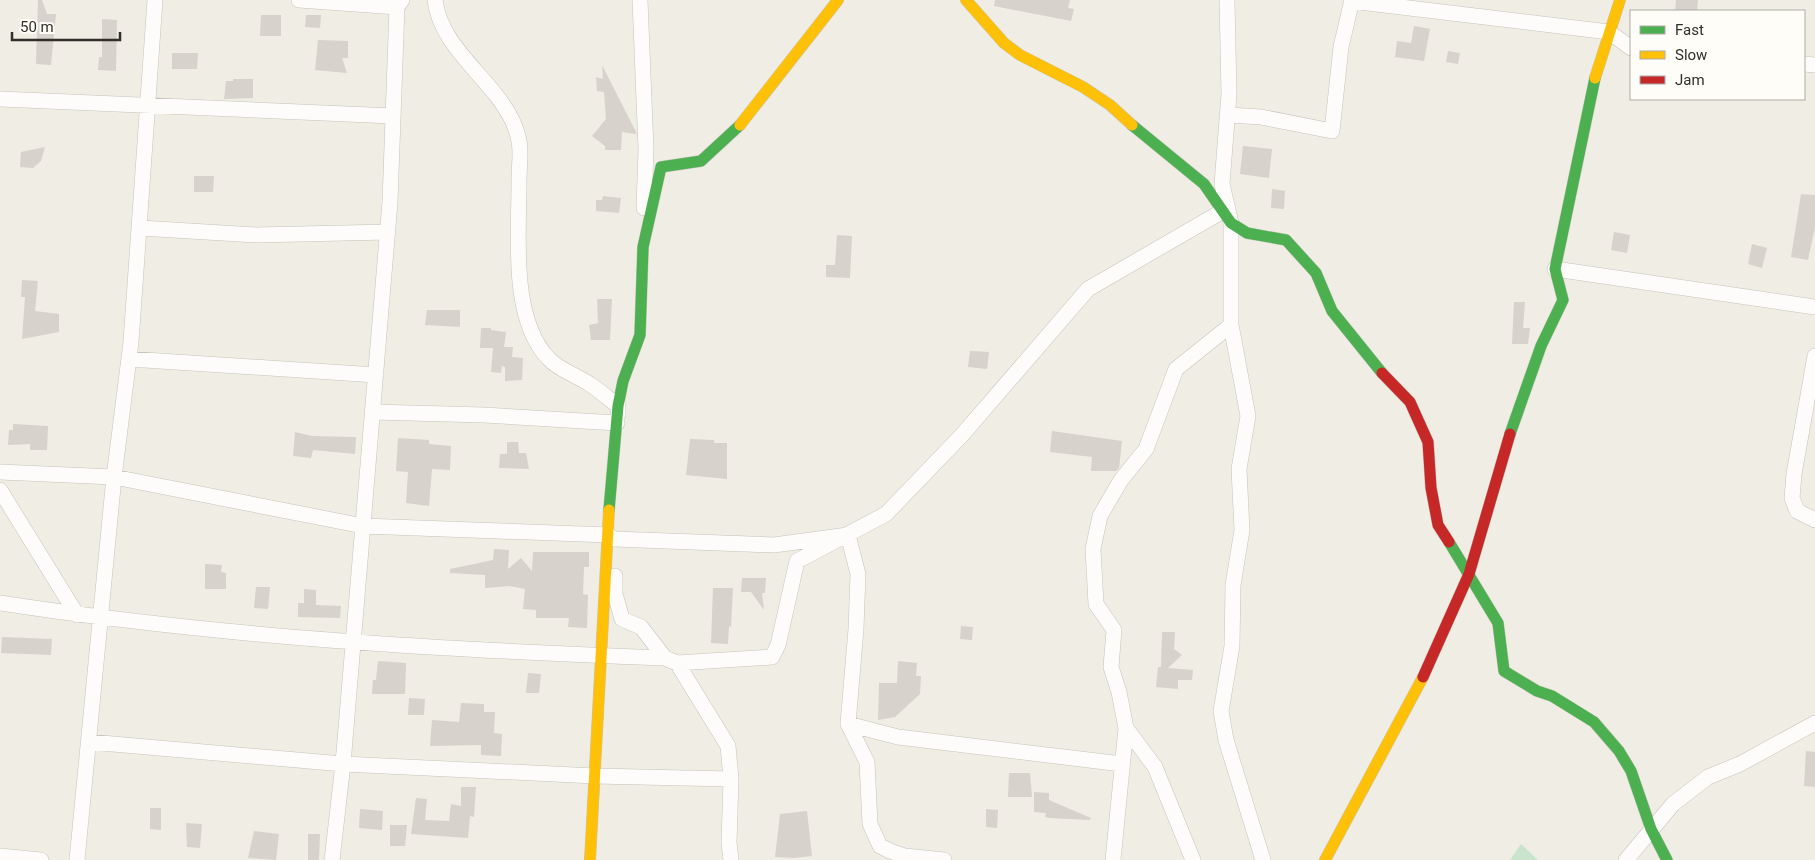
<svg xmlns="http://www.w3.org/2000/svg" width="1815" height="860" font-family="Roboto,sans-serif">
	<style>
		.green { fill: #c9e4cc }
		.building { fill: #d7d2cc }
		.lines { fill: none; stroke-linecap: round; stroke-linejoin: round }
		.street-casing { stroke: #c5c3bb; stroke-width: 16 }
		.fast-casing { stroke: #c5c3bb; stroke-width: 12 }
		.slow-casing { stroke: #c5c3bb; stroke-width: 12 }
		.jam-casing { stroke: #c5c3bb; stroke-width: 12 }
		.street { stroke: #fdfcfb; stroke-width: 15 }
		.fast { stroke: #4caf50; stroke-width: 11 }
		.slow { stroke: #ffc107; stroke-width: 11 }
		.jam { stroke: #c62828; stroke-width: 11 }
	</style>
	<rect width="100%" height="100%" fill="#f0ede4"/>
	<!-- green -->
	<path class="green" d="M1521,844L1538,860H1510Z"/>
	<!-- building -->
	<path class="building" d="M38,0H42L47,14H56L51,65L36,64Z
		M995,0H1070L1068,8L1074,9L1071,21L994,6Z
		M1676,0H1698L1697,11H1675Z
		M261,15H281V36H260Z
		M306,15H321L320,28L305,27Z
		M102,19L117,20L116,71L98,70L99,57H102Z
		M1414,26L1430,29L1424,61L1395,57L1397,41L1411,43Z
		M318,40L348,41V58H342L347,73L315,70Z
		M1448,51L1460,53L1458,64L1446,62Z
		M172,53H198L197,69H172Z
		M602,65L636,132V134L622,132L621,150H605V146L592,136L606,119L604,92L597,91L596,77L603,79Z
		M233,79H253V98L224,99L226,81H233Z
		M1243,146L1272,149L1269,178L1240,174Z
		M45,147L41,161L33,168L20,167L21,152Z
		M194,176H214L213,192H194Z
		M1272,189L1285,191L1284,209L1271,208Z
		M1801,194L1815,195V227L1808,260L1791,257Z
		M603,196L621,198L619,213L596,211V200H602Z
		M1614,232L1630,235L1627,253L1611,250Z
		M837,235L852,236L850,278L826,277V265H835Z
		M1752,244L1767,248L1762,268L1748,264Z
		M22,280L38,281L35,311L59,314V332L22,339L25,297H21Z
		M597,299H612L610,340H591L589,325L598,323Z
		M1514,302H1525L1523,328H1530L1528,344H1512Z
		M427,310H460V327L425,325Z
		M481,328H491V330L506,332L504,347H513L512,357L523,358L522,380L505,381V367L502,366L501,373L491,372L493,348H480Z
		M970,351L989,352L987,369L968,367Z
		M13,424L48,426L47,450H30V444L8,445L9,430H13Z
		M1052,431L1122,441L1119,468L1116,471H1091L1092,457L1050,452Z
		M295,432L312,436L356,437L355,454L313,450L311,458L293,456Z
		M398,438L429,440V444L451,446L450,470L432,469L429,506L406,503L408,472L396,471Z
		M690,439L714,440V443H727V479L686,475Z
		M507,442H518L519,453H526L529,469L499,468L500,454H507Z
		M494,549L509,550L508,569L521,558L532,571L533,552H589V567H584L583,594L588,595L587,628L568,627L569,618H536V610L523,609L525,589L510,586L485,588V575L450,573V569L493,560Z
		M205,564L222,565L221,572L226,573V589H205Z
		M742,578H766L765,593H762L764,610L751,592H741Z
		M256,587H270L268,609L254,608Z
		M713,588H733L731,627L729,626L728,644L711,643Z
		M304,589L316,590V605L341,606L340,618L298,617V603H304Z
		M961,626L973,627L972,640L960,639Z
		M1162,632H1175L1174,649L1182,655L1168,668L1193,670L1192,680H1178V689L1156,687L1158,667H1161Z
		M2,637L52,639L51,655L1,653Z
		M378,661L406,663L405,694H372L373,680H376Z
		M898,661L917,663L916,676H921L920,694L895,717L878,720L879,683H897Z
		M528,673L541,674L539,693H526Z
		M409,698L425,699L424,715H408Z
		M461,703L484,704V712H495L494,733L502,734L501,756L481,755V745L430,746L432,720L459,722Z
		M1806,751L1815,752V787L1804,786Z
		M1009,773H1030L1032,797H1008Z
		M461,787H476L474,817L470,816L468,838L411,834L416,798L427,799L425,820L449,821L451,804L461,806Z
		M1034,792L1049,793V800L1091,818L1090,820L1049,818L1045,817L1046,813L1034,812Z
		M150,808H161V830L150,829Z
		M360,809L383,811L382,830L359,828Z
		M986,809L998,810L997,828L986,827Z
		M807,811L812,856L794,858L775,857L780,814Z
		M186,823L202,824L200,848L187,847Z
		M390,825H407L405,846H390Z
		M254,831L279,834L276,860L248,858Z
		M308,834H320L319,860H308Z"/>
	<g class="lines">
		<!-- street casing -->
		<g class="street-casing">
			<path id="street" d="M299,0L397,7
				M435,0C441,49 491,77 512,120C524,145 519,157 519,183C519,235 510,319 549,359C559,370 578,376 591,385C600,391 609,399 618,406V414
				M640,0L646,149L644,208
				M1227,0L1229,94L1222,184L1231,223V325L1248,416L1239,469L1242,530L1233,585L1232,646L1221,711L1226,740L1263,860
				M1351,1L1609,32L1631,48
				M1804,64L1815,65
				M0,99L393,116
				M1228,115L1261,117L1332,131L1341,47L1352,0
				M140,228L256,235L388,232
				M1555,269L1815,307
				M1815,356L1794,474L1792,498L1797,511L1815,520
				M129,359L376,375
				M373,412L484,415L617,423
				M0,472L114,477L363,526L609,535L614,539L774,545L848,535
				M0,490L77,615
				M848,535L858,574L856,629L848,724L867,762L870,824L880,846L890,851L905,856L944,860
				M615,576V594L622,619L641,627L665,658
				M0,603C220,637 443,650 665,658L677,663L728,746L731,779L729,843L731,860
				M677,663L772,657L778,645L797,561L886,514L962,435L1088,289L1228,208
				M848,724L898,737L1122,764
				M1126,728L1155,767L1193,860
				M90,742L343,764L595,776L731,779
				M0,856L41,860
				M77,860L114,477L131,342L155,0
				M332,860L343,764L390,202L397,7L402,0
				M1113,860L1126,728L1119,692L1111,667L1114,630L1096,604L1093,549L1100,516L1121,480L1146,449L1176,369L1231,325
				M1626,860L1673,804L1708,777L1740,764L1815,723"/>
		</g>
		<!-- fast casing -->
		<g class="fast-casing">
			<path id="fast" d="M1132,125L1204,184L1231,223L1247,233L1286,240L1316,273L1332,311L1382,373
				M1510,434L1541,346L1563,300L1555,269L1595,78
				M609,510L618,406L623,381L640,335L643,247L661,167L701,161L740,125
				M1449,542L1498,623L1504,671L1537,691L1552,696L1594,722L1619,751L1631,771L1651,829L1667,860"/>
		</g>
		<!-- slow casing -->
		<g class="slow-casing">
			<path id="slow" d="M966,0L1004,43L1020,55L1083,87L1110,105L1132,125
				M1595,78L1620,0
				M740,125L838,0
				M590,860L609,510
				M1325,860L1423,677"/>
		</g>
		<!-- jam casing -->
		<g class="jam-casing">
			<path id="jam" d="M1382,373L1410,402L1428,442L1431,488L1438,525L1449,542
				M1423,677L1469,574L1510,434"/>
		</g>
		<!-- street -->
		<use href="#street" class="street"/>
		<!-- fast -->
		<use href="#fast" class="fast"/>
		<!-- slow -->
		<use href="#slow" class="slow"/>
		<!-- jam -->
		<use href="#jam" class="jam"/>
	</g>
	<!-- legend -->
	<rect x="1630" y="10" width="175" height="90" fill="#fffdf7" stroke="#adaba5"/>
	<rect x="1640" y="26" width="25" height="8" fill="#4caf50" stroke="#adaba5"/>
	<text x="1675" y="35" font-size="15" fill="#312f29">Fast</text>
	<rect x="1640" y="51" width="25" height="8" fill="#ffc107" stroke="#adaba5"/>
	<text x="1675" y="60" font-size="15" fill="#312f29">Slow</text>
	<rect x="1640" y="76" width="25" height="8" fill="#c62828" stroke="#adaba5"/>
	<text x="1675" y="85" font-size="15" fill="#312f29">Jam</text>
	<!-- scale -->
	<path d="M12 32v8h108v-8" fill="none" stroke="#312f29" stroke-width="2.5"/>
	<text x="20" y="32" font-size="15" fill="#312f29" stroke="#fffdf7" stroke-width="4" paint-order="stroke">50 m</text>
</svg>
